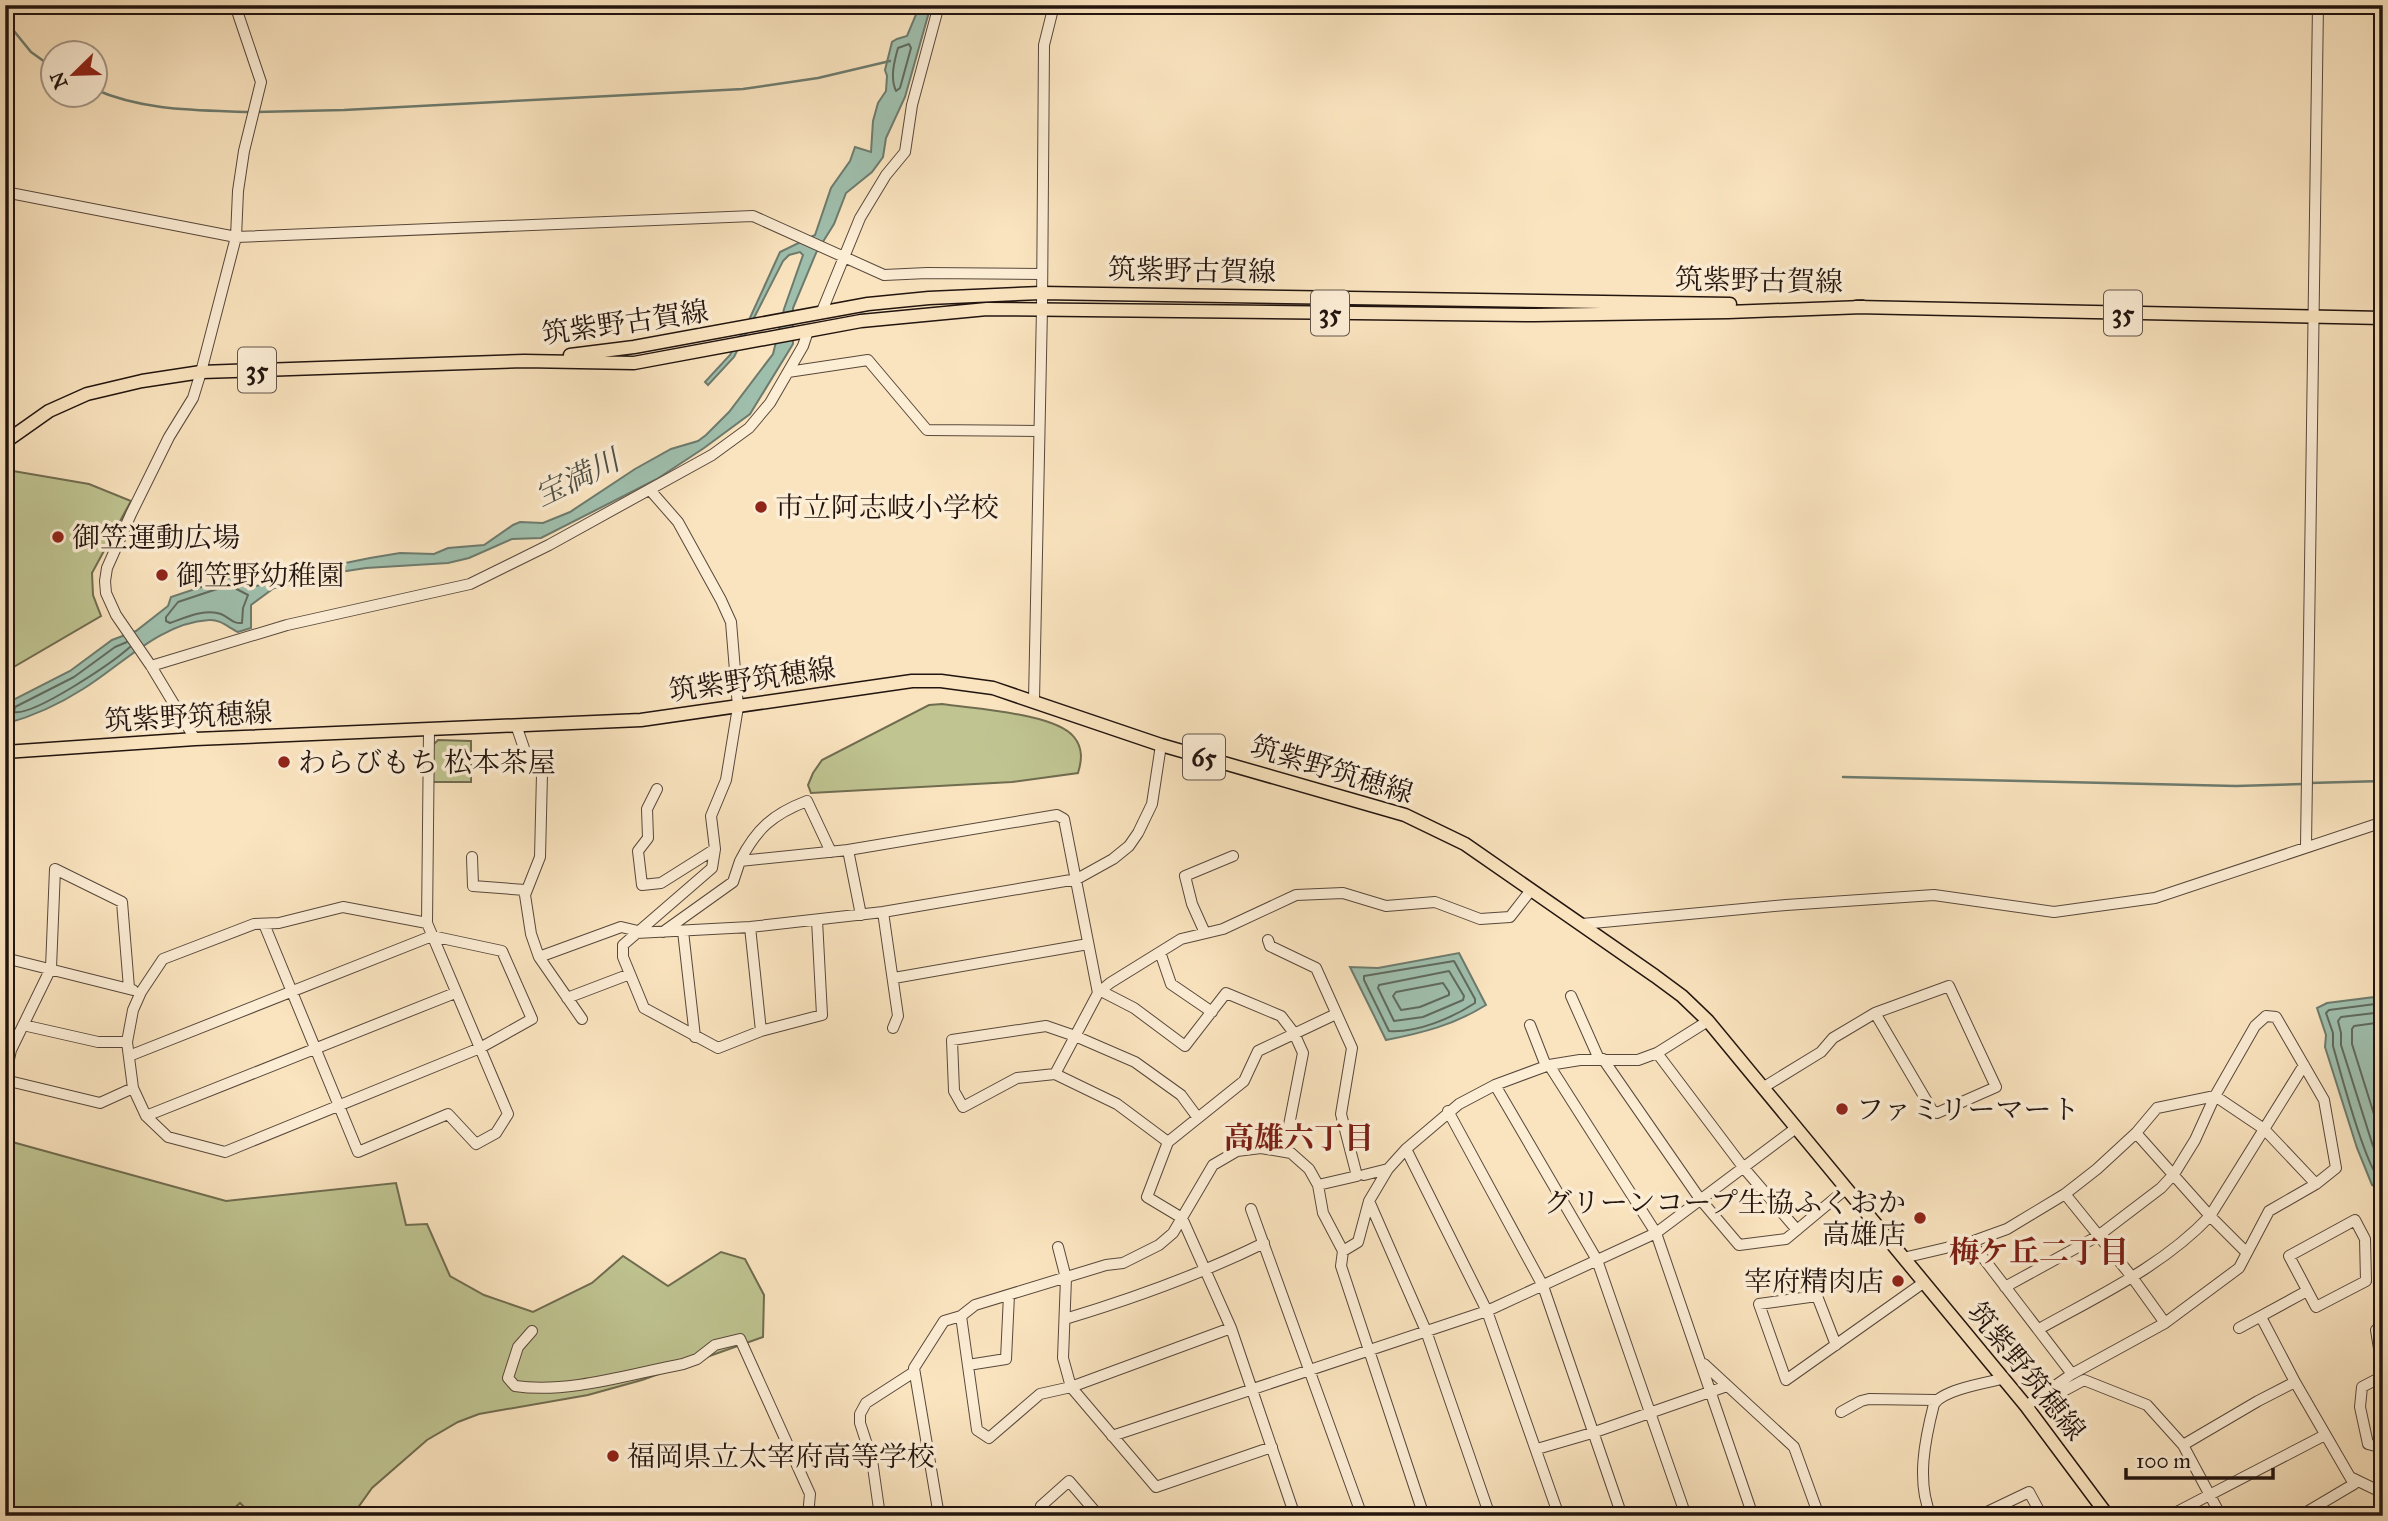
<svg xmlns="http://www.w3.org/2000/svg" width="2388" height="1521" font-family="'IM FELL Great Primer','Noto Serif JP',serif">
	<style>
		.green { fill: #bfc491; stroke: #706c50; stroke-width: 2 }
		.water { fill: #9fbfad; stroke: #6d7b6e; stroke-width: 2 }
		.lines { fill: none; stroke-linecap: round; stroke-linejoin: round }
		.shore { stroke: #606a5e; stroke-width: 2 }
		.stream { stroke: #6d7b6e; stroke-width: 2.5 }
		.minor-casing { stroke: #58483b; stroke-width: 12 }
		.major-casing { stroke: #22140f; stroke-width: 15 }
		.minor { stroke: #fcedd5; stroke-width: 10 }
		.major { stroke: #fae4bf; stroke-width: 12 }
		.poi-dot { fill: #8f2418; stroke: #fcedd5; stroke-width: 2.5 }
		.labels { text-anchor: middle; stroke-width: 7; stroke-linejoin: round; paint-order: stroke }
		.shield { fill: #fcedd5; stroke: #63554a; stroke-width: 2 }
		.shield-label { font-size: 26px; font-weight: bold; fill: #22140f }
		.street-label { font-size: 28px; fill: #22140f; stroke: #fcedd5 }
		.poi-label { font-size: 28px; fill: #22140f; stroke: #fcedd5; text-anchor: start }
		.water-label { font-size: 30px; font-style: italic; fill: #4e5046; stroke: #fcedd5 }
		.neighbourhood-label { font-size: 30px; font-weight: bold; fill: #7a1f14; stroke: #fcedd5 }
	</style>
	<rect width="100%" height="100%" fill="#fae4bf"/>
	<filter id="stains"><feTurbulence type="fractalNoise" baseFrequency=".00286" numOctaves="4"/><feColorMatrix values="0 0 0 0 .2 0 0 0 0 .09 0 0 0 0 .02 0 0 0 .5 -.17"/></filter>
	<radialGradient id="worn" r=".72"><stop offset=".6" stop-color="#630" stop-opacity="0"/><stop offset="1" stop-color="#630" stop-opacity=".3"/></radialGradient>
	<!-- green -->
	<path class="green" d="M13,471L89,484L131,501L92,573L93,595L101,616L5,672V478Z
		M942,704C973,709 1055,713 1074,737C1083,748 1082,760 1078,773L1012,782L811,793L808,785L813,773L822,760L929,705Z
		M438,740L471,741V782H431L432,746Z
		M5,1140L226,1201L396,1183L406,1225L427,1224L450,1276L484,1295L533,1312L592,1283L623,1256L668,1286L721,1252L745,1259L764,1295L763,1337L642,1380L588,1395L479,1414L458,1422L427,1440L372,1488L352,1516H253L240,1503L226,1516H5Z"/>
	<!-- water -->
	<path class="water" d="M920,5H931L905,97L886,138L883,157L872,172L846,193L834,224L816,253L793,308V344L750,414L704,448L657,479L541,538L512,539L469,558L448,563L366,568L340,572L313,585L297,583L274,588L251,605V628L238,632C229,628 220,619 209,620C160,623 123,664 83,689C58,705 34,716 5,724V704L70,671L112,640L136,631L168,606L171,597L231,577L244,586H255L270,584L316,569L370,558L400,553L434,554L448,548L484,545L513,525L520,522L543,523L570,512L635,469L671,449L698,441L706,435L729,412L773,354L784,309L803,255L800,252L789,255L783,261L734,357L708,385L705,382L730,355L749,320L780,252L815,235L831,188L850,161L855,147L871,152L873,121L878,103L886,91L887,76L885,70L892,42L897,39L907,36Z
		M1459,953L1486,1005C1454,1025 1422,1033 1386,1040L1350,967L1378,968Z
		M2383,996V1191L2372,1185L2357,1148L2325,1047L2326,1035L2317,1008L2327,1003Z"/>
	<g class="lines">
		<!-- shore -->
		<path class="shore" d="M909,44L911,48L900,88L896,91C890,78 894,62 898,48Z
			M229,585L248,595L243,608L242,623C233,624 230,618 221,614C206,608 184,618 170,623L166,621V617L178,602Z
			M127,642L115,647L74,677L15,707L14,712C34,716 112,663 130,647
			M1454,961L1475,999V1003C1452,1018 1417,1033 1389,1031L1364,980V976Z
			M1449,971L1464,996L1463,1000L1423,1017L1394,1021L1378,988L1379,985Z
			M1443,983L1449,992V995L1420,1007L1401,1010L1393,996L1396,992Z
			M2383,1003L2329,1010L2326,1013L2333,1033V1046C2340,1070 2367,1174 2383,1183
			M2383,1012L2341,1017L2338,1021L2341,1033V1045L2372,1143L2383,1170
			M2383,1022L2354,1026L2352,1029V1044L2383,1143"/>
		<!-- stream -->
		<path class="stream" d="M5,20L31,52L52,67
			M94,89C143,111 197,110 249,112
			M256,112L344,110L743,89L818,78L890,61
			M1843,777L2236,786L2303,784
			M2309,783L2383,781"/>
		<!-- minor casing -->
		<g class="minor-casing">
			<path id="minor" d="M5,192L236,237L753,216L884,275L927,273L1041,274
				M822,311L860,218L886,175L905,152L912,105L939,5
				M788,372L868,360L927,430L1039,431
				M650,490L678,522L721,600L731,622L738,707L726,780L711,816L715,849L712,868L623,945V957L644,1008L718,1048L761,1031L822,1015L817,920
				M151,666L287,625L470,584L549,545L712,455L749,428L770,403L803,346L808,331
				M1034,700L1042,308L1044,45L1054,5
				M516,725L527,757L537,766L542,774L540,857L525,895L531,934L539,957L621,927L638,931
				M195,739L151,666L116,615L106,593L105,581L107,568L131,514L169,437L193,398L201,372L236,237L238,191L244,151L261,82L235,5
				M657,789L647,809L648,838L638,851L642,885L661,883L715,849
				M2306,846L2318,5
				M848,850L861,915
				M472,857L473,886L525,890
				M740,861C756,829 773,814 807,801L831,852
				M5,898L9,916L6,959
				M883,912L898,1016L893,1028
				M264,924L358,1152L448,1114L476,1144L496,1133L508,1114L427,923L429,730
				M1582,924L1786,905L1934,895L2054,912L2155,898L2383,822
				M750,927L761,1031
				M683,931L695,1037
				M663,932L733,882L740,861L848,850L1057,815L1064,819L1098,993
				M636,933L750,927L883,912L1077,879L1113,859L1129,846L1138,833L1152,804L1161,745
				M1205,933L1192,904L1185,876L1233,856
				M1268,940L1270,946L1316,968L1352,1048L1341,1114L1357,1176L1318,1185
				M1160,952L1171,984L1212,1012
				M539,957L582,1019
				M5,958L133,990
				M894,978L1088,944
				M1101,991L1134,1008L1185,1046L1226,993L1281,1016L1294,1033L1303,1053L1284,1151
				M1571,996L1599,1059
				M567,998L630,974
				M23,1025L98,1042H127
				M1530,1025L1546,1066
				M1657,1053L1743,1167L1797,1230
				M129,1056L432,936L502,951L532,1019L480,1048L225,1152L168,1137L146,1116L133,1088L127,1042L133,1010L141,992L163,959L254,924L279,923L343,907L427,923
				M1603,1059L1700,1199L1739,1245L1786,1239L1846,1189
				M1549,1065L1656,1233L1753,1516
				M1055,1074L1098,993L1110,983L1181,939L1223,929L1296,895L1343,893L1386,906L1435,902L1480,919L1510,917L1531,890
				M5,1078L11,1050L51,968L55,869L122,902L129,988
				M5,1080L100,1103L133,1088
				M1495,1085L1597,1260L1686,1516
				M1764,1087L1821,1052L1833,1038L1875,1013L1932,1110L1937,1113L1996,1087L1949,986L1875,1013
				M1448,1111L1543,1286L1622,1516
				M146,1116L455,993
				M2136,1133L2210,1216L2246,1252
				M1168,1142L1117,1104L1055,1074L1017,1078L963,1107L954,1091L952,1040L1046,1026L1075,1036L1135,1062L1181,1095L1198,1118
				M1406,1149L1487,1311L1559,1516
				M1364,1175L1388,1169
				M2065,1194L2132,1277L2165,1323
				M1369,1201L1426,1331L1490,1516
				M1251,1209L1362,1516
				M2355,1220L2365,1239L2366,1281L2316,1307L2289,1256Z
				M1971,1242L2072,1374
				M1058,1247L1066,1278L1063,1358L1071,1387L1156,1487L1272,1447
				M1343,1251L1358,1242L1369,1201L1388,1169L1406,1149L1459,1104L1495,1085L1549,1065L1580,1060H1638L1657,1053L1708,1021
				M1903,1258L1971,1242L2007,1229L2065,1194L2097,1169L2136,1133L2157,1108L2215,1096L2264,1129L2316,1184
				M2005,1287L2098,1236L2161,1188L2174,1174L2195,1140L2215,1096L2255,1026L2266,1016L2276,1017L2324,1100L2336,1168L2316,1184L2269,1211L2239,1268L2165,1323L2072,1374L2026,1406
				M961,1316L977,1430L989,1438L1040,1394L1071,1387L1231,1328
				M2261,1317L2295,1382
				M1065,1319C1135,1298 1199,1275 1264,1243
				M2239,1328L2307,1291
				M2039,1329C2098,1296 2163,1266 2210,1216L2304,1065
				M2376,1330L2383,1373
				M532,1331L518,1347L508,1378L515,1386C568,1394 630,1374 683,1364L697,1359L715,1345L740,1339L810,1494L808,1516
				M1836,1345L1817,1296L1759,1304L1786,1380L1923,1283
				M1704,1364L1794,1447L1819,1516
				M968,1365L1006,1359L1009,1295
				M2383,1376L2362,1387L2360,1407L2368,1444L2383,1448
				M2040,1399L2056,1395L2084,1380L2147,1405L2183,1445L2221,1516
				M1841,1412L1861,1401L1869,1399L1936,1400
				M1112,1436L1487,1311L1656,1233L1796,1128
				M2183,1445L2258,1401L2295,1382L2354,1484L2300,1516
				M1537,1449L1592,1433L1727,1386
				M2350,1477L2383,1493
				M880,1516L872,1460L860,1423V1414L866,1403L914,1372
				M939,1516L914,1368L944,1321L961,1316L975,1305L1106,1265L1123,1263L1159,1245L1173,1233L1213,1165L1237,1151L1261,1148L1291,1153L1309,1169L1318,1185L1323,1213L1343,1251L1341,1266L1424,1516
				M1045,1516L1041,1506L1069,1481L1099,1516
				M1295,1516L1231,1328L1182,1218L1147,1197L1168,1142L1244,1081L1258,1051L1336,1014
				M1931,1516C1916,1482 1925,1439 1934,1404C1943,1390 1985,1383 2002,1379
				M1987,1516L1985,1513L2029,1492L2042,1516
				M2169,1516L2325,1435"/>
		</g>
		<!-- major casing -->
		<g class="major-casing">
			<path id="major" d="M1856,307L2383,318
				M570,355L634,347L868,304L929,298L1041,293L1730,304
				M5,442L49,411L87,394L142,381L201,372L524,361L634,363L861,321L987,309L1535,315L1728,312L1863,307
				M5,752L195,739L641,720L912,681H941L993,688L1161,745L1405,815L1465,844L1655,976L1682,996L1708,1021L2026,1406L2108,1516"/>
		</g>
		<!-- minor -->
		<use href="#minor" class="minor"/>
		<!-- major -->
		<use href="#major" class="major"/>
	</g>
	<!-- markers -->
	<g class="poi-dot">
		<circle cx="761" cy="507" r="7"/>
		<circle cx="58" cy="537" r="7"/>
		<circle cx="162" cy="575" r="7"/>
		<circle cx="284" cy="762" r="7"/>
		<circle cx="1842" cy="1109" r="7"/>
		<circle cx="1920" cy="1218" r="7"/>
		<circle cx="1898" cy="1281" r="7"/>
		<circle cx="613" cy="1456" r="7"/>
	</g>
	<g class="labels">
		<!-- shield labels -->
		<g class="shield">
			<rect x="1311" y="290.5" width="38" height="45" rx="5"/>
			<rect x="2104" y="290.5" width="38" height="45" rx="5"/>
			<rect x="238" y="347.5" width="38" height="45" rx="5"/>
			<rect x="1183" y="734.5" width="42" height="45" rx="5"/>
		</g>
		<g class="shield-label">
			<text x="1330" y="322">35</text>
			<text x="2123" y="322">35</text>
			<text x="257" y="379">35</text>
			<text x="1204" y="766">65</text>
		</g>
		<!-- street labels -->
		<g class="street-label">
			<text transform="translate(1192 270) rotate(1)" y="10">筑紫野古賀線</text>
			<text transform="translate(1759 280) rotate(1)" y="10">筑紫野古賀線</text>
			<text transform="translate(625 322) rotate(-8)" y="10">筑紫野古賀線</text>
			<text transform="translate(752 679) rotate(-8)" y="10">筑紫野筑穂線</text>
			<text transform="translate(188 716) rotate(-3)" y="10">筑紫野筑穂線</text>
			<text transform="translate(1332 769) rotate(17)" y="10">筑紫野筑穂線</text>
			<text transform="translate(2027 1371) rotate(51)" y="10">筑紫野筑穂線</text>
		</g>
		<!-- poi labels -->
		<g class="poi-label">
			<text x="775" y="517">市立阿志岐小学校</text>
			<text x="72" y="547">御笠運動広場</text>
			<text x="176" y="585">御笠野幼稚園</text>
			<text x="298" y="772">わらびもち 松本茶屋</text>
			<text x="1856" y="1119">ファミリーマート</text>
			<text x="1906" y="1212" text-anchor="end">グリーンコープ生協ふくおか<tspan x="1906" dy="32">高雄店</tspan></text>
			<text x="1884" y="1291" text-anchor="end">宰府精肉店</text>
			<text x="627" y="1466">福岡県立太宰府高等学校</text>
		</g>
		<!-- water labels -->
		<g class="water-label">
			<text transform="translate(577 478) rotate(-26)" y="10">宝満川</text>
		</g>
		<!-- neighbourhood labels -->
		<g class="neighbourhood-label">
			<text x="1299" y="1148">高雄六丁目</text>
			<text x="2039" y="1262">梅ケ丘二丁目</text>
		</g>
	</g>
	<!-- margin -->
	<rect width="2388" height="1521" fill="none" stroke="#fae4bf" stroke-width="28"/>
	<rect x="7" y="7" width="2374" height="1507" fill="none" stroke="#22140f" stroke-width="3.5"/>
	<rect x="14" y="14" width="2360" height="1493" fill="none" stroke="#22140f" stroke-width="2"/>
	<!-- north arrow -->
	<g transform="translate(74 74) rotate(247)"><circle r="33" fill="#fcedd5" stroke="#a59686" stroke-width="2"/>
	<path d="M0-5L12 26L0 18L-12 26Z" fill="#8f2418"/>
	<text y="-10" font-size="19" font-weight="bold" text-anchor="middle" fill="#22140f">N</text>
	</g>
	<!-- scale -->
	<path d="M2126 1468v10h147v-10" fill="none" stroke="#22140f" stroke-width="3.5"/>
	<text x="2136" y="1468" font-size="21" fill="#22140f" stroke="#fcedd5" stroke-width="5" paint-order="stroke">100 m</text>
	<rect width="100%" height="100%" filter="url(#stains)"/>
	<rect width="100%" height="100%" fill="url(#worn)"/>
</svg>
